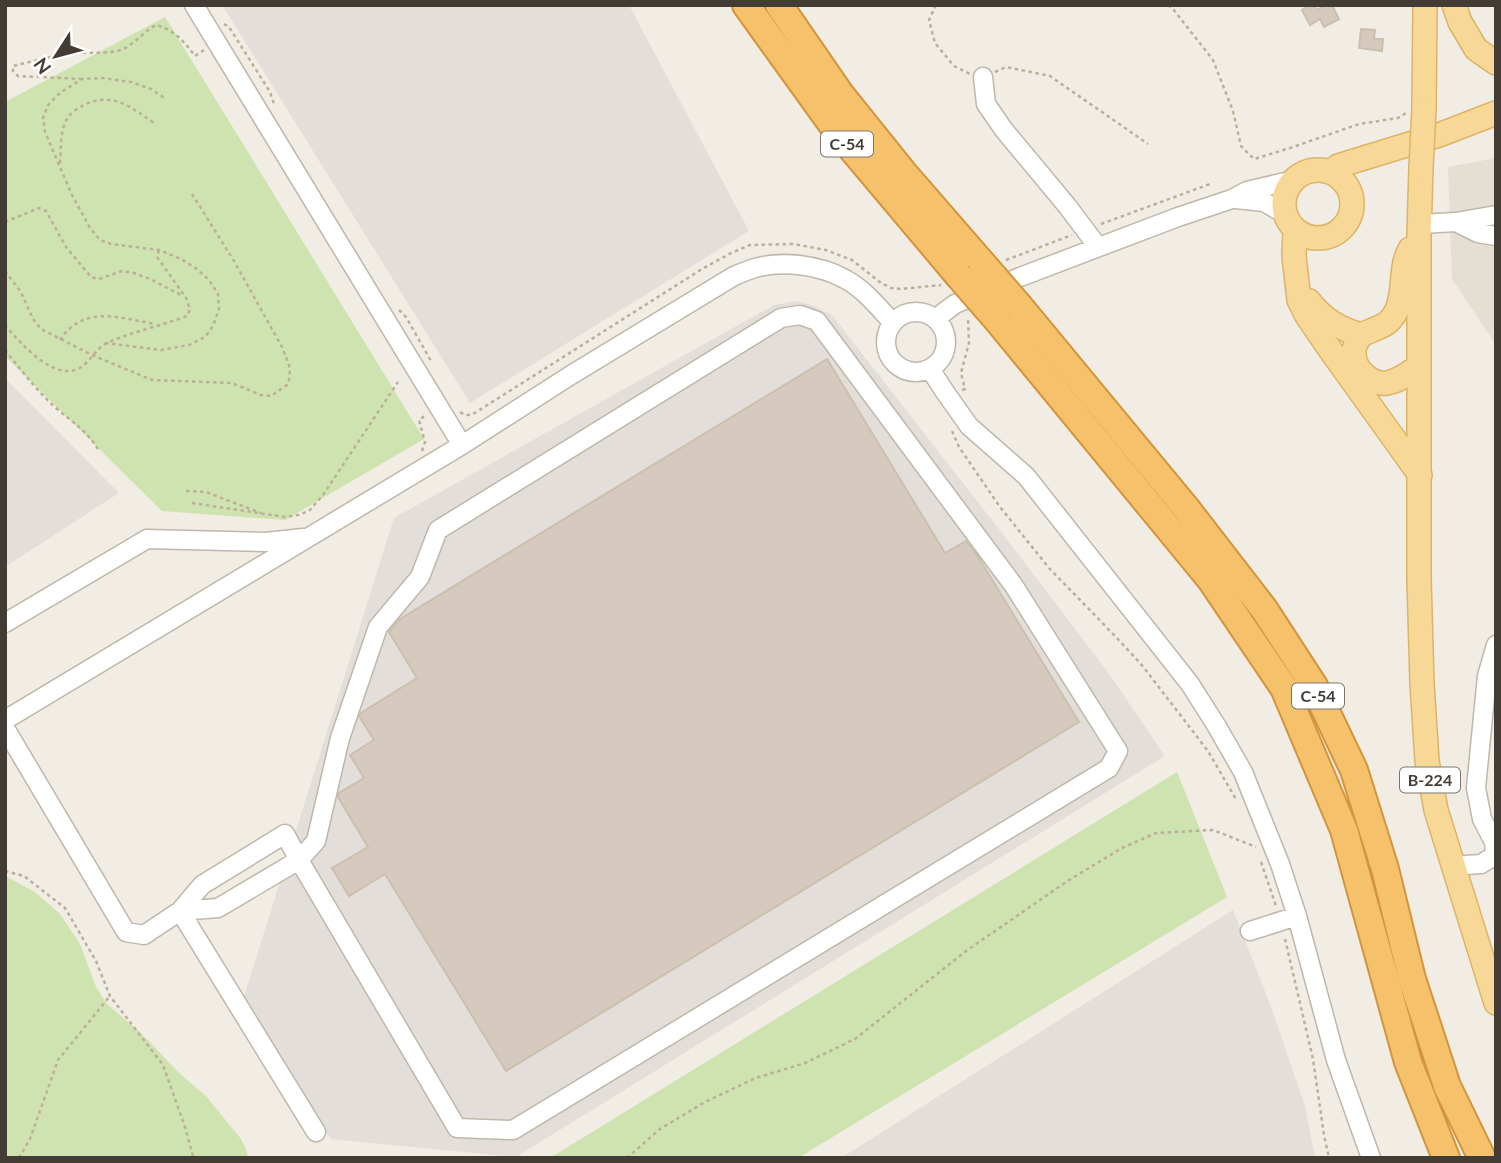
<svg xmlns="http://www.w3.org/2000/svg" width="1501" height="1163" font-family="Lato,sans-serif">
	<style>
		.residential { fill: #e5ded2 }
		.industrial { fill: #e3ded9 }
		.green { fill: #cee3af }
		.building { fill: #d5cabd; stroke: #ccbfae; stroke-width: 2 }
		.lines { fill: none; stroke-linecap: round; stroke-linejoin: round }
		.minor-casing { stroke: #bfb7aa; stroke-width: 21 }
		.major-casing { stroke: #dcb467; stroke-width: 26 }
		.highway-casing { stroke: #d3953c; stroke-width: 30 }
		.path { stroke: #bcaf99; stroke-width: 2.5; stroke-dasharray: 3.5 3.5; stroke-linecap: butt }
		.minor { stroke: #fff; stroke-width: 18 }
		.major { stroke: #f8d896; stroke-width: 23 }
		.highway { stroke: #f5c16b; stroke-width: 26 }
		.major-bridge-casing { stroke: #dcb467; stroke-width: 26; stroke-linecap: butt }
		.highway-bridge-casing { stroke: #d3953c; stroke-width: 30; stroke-linecap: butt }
		.major-bridge { stroke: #f8d896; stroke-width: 23 }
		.highway-bridge { stroke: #f5c16b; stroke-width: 26 }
		.labels { text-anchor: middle; stroke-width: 7; stroke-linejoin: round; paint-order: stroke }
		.shield { fill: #fff; stroke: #7b7671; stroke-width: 2 }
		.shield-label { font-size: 16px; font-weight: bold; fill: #433c34 }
	</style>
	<rect width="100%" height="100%" fill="#f1ece4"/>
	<!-- residential -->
	<path class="residential" d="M1496,158V345L1452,279L1448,167Z"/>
	<!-- industrial -->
	<path class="industrial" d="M222,5H629L749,231L470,403Z
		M797,301L814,306L832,315L1009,542L1110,675L1165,756L516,1157L331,1139L241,1006L394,518L774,305Z
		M5,378L119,493L5,567Z
		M1233,910L1270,1004L1305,1106L1315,1158H841Z"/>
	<!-- green -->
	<path class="green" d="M165,17L424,439L285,520L162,511L5,356V102Z
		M1177,772L1227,897L798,1158H550Z
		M5,876L35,892L60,914L80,944L96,987L107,1004L141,1033L180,1074L205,1095L241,1139L246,1149L248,1158H5Z"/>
	<!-- building -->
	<path class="building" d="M1309,5H1314L1317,10L1326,5H1332L1339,19L1324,27L1320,19L1310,25L1302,10Z
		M1361,29L1375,30L1374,39H1383L1382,51L1359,48Z
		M827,359L945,553L966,541L977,555L1079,722L506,1071L385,874L349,896L332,868L368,847L338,797L339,793L364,778L350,755L374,740L359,716L361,713L417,678L389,632L400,619Z"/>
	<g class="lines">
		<!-- minor casing -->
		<g class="minor-casing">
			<path id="minor" d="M194,5L462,445
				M983,77L986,104L1004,130L1068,207L1098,247
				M1236,199L1264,202L1276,209H1284
				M1456,222L1478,233L1496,236
				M1420,224L1456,222L1496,215
				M886 342a30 30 0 1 1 60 0a30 30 0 1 1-60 0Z
				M800,315L817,321L1014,586L1118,751L1109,768L513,1130L457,1128L299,860L316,841L340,738L378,627L420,577L438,530L781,318Z
				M935,319L955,304L1020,277L1178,217L1232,199L1247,191L1294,180
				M930,369L945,392L969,426L1026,476L1190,684L1216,725L1243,772L1280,864L1297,916L1336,1060L1371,1158
				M5,623L147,539L266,542L303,538
				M5,720L462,445L571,375L734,276C741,273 748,270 755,268C782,260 820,265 845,279C864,289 878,307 893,323
				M5,728L126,932L144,935L180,911L202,885L285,834L299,860L218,908L180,911
				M1452,866L1481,864L1494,856L1495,844L1482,819L1476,788L1487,676L1496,645
				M180,911L316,1132
				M1250,931L1297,916"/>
		</g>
		<!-- major casing -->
		<g class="major-casing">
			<path id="major" d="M1454,5L1460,22L1476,49L1496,63
				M1424,108L1425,5
				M1421,168L1419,234V578L1422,683L1427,761L1436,810L1496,1003
				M1284 204a34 34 0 1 1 68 0a34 34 0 1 1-68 0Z
				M1331,172L1338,166L1439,135L1496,113
				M1295,229L1294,256L1299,300L1307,316L1331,351L1420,475
				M1309,301C1323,319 1339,329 1361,335C1369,331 1380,328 1387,323C1409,305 1397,271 1410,249
				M1361,335C1358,340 1354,345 1354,351C1353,369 1370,385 1387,383C1399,381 1409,373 1418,367"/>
		</g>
		<!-- highway casing -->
		<g class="highway-casing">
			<path id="highway" d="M746,5L836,130L958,275
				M779,5L841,95L902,171L981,262
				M1020,307L1186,508L1264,609L1314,686L1354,770L1385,869L1412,979L1447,1086L1482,1158
				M998,321L1211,580L1284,688L1344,830L1408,1062L1446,1158"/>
		</g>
		<!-- path -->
		<path class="path" d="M936,5L929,20L935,43L954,66L970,74
			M1168,5L1173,9L1213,60L1233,111L1241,146L1254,159L1290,148L1359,124L1398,118L1406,113
			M224,24L229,27L270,92L274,104
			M995,72L1006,67L1050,76L1148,144
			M82,79L18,76L13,71V66C34,61 55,55 77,53C92,52 106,54 121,50C134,45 143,32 156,25C174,30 184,41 195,56L204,50
			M60,163C61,149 60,131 67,119C70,113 78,108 84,105C112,91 131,107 154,123
			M5,222L39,208L46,211L66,247L91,277L99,279L122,271L134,273L150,279L183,296
			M1101,224L1210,184
			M1006,260L1072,235
			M5,271L21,292L33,319L41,329L92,355L152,380L232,383L261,395L271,396L287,385L290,377L289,365L282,347L234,261L192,194
			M399,310L406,317L431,361
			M5,325C21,344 59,388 85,364C93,357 98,346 109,342C134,331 161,326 187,316L190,309L186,298L157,257L159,250
			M60,340C84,304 119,318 155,324
			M105,343L161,350L189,345L205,337L213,326L219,309L218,294L209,280L197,269L181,259L159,250L111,244L100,240L90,228L72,195L45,132L43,118L48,105L60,93L82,79L103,78L131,82L151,89L166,99
			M5,350C21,370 37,391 56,408C73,423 87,430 99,451
			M962,390L965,389L961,373L969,343L968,319
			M460,412C468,417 471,415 478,411L702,269L731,253L750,245L793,244L826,250L852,260L881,283L891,288L901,289L941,285
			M952,431L959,447L1000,507L1049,568L1115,636L1141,664L1208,751L1237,801
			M422,451L425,442L419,420L426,415
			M186,491L206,492L261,513
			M192,503L285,517L298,515L309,511L323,495L398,382
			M1261,862L1276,906
			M5,871L24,876L65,908L96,961L110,996L163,1065L185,1127L193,1156L196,1158
			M1285,939L1313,1059L1324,1135L1329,1158
			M19,1158L30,1139L58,1060L110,996
			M627,1158L660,1129L705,1102L756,1078L805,1063L855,1039L966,951L1069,880L1122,848L1156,833L1213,830L1256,847"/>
		<!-- minor -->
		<use href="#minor" class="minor"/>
		<!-- major -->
		<use href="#major" class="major"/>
		<!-- highway -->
		<use href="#highway" class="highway"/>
		<!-- major-bridge casing -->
		<g class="major-bridge-casing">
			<path id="major-bridge" d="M1421,168L1424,108"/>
		</g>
		<!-- highway-bridge casing -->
		<g class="highway-bridge-casing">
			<path id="highway-bridge" d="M981,262L1020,307
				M958,275L998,321"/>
		</g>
		<!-- major-bridge -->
		<use href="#major-bridge" class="major-bridge"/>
		<!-- highway-bridge -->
		<use href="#highway-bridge" class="highway-bridge"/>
	</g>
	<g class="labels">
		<!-- shield labels -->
		<g class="shield">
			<rect x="821" y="131.5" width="52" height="25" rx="5"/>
			<rect x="1292" y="683.5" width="52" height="25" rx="5"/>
			<rect x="1400" y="767.5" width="60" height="25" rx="5"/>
		</g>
		<g class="shield-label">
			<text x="847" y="150">C-54</text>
			<text x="1318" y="702">C-54</text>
			<text x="1430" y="786">B-224</text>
		</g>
	</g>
	<!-- border -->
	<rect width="1501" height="1163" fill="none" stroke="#433c34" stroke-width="14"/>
	<!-- north arrow -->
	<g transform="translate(56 56) rotate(234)" stroke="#ffffff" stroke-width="5" paint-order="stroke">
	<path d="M0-5L12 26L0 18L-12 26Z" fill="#433c34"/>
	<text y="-10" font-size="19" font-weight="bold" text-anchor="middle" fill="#433c34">N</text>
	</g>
</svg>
